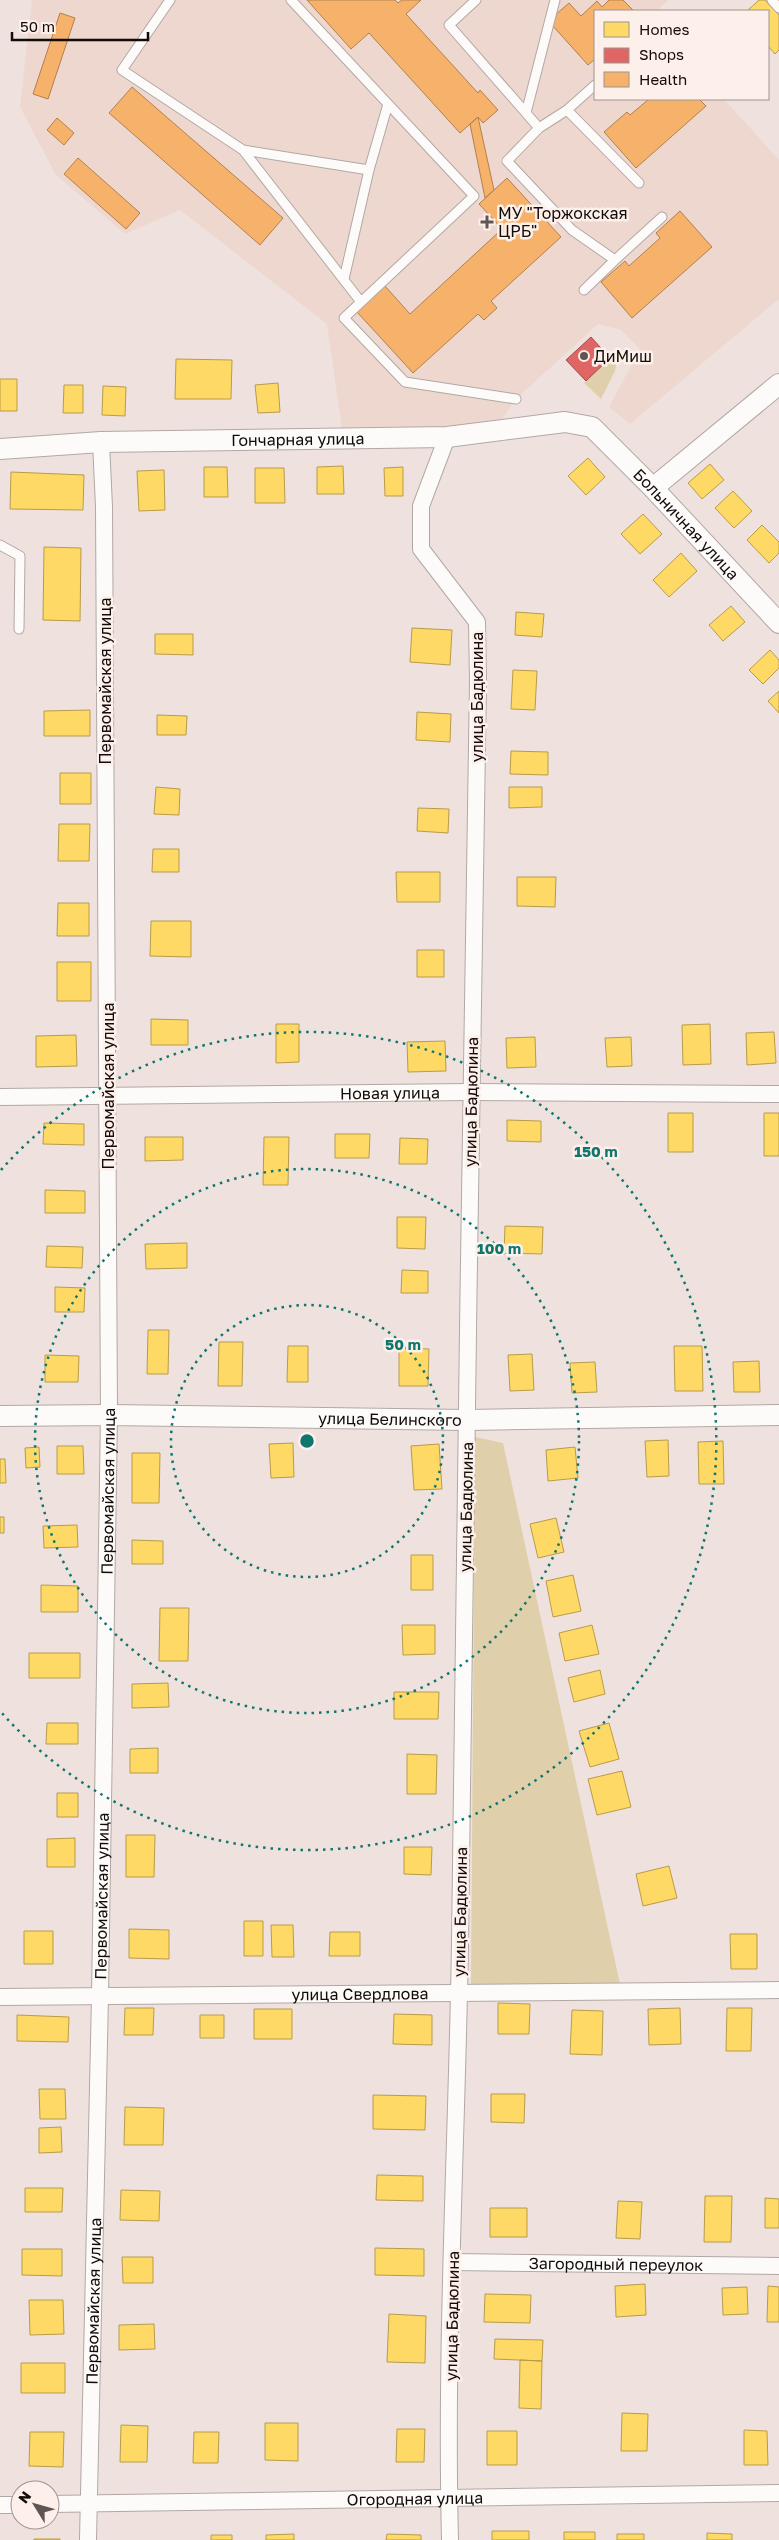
<svg xmlns="http://www.w3.org/2000/svg" width="779" height="2540" font-family="'Golos Text',sans-serif">
	<style>
		.built { fill: #eed7ce }
		.green { fill: #e0cfab }
		.homes { fill: #ffd966; stroke: #b89b4a }
		.shops { fill: #e06666; stroke: #a24b4a }
		.health { fill: #f6b26b; stroke: #b2804d }
		.lines { fill: none; stroke-linecap: round; stroke-linejoin: round }
		.service-casing { stroke: #b1a8a4; stroke-width: 11 }
		.minor-casing { stroke: #b1a8a4; stroke-width: 18 }
		.tertiary-casing { stroke: #b1a8a4; stroke-width: 22 }
		.service { stroke: #fdfbfa; stroke-width: 9 }
		.minor { stroke: #fdfbfa; stroke-width: 16 }
		.tertiary { stroke: #fdfbfa; stroke-width: 20 }
		.ring { fill: none; stroke: #0f766e; stroke-width: 2.5; stroke-dasharray: 2.5 5 }
		.poi-dot { fill: #5f5653; stroke: #fdefe9; stroke-width: 2 }
		.labels { text-anchor: middle; stroke-width: 5; stroke-linejoin: round; paint-order: stroke }
		.poi-label { font-size: 16px; fill: #120b08; stroke: #fdefe9; text-anchor: start }
		.street-label { font-size: 16px; fill: #120b08; stroke: #fdefe9 }
		.centre { fill: #0f766e; stroke: #fdefe9; stroke-width: 2.5 }
		.ring-label { font-size: 15px; text-anchor: middle; font-weight: bold; fill: #0f766e; stroke: #fdefe9; stroke-width: 5; stroke-linejoin: round; paint-order: stroke }
	</style>
	<rect width="100%" height="100%" fill="#efe2de"/>
	<!-- built -->
	<path class="built" d="M32,0H668L657,11H595V99H724L779,160V299L630,424L609,407L640,349L621,330L598,324L516,399L501,421L446,427L342,429L327,324L180,210L125,234L56,175L20,107Z"/>
	<!-- green -->
	<path class="green" d="M610,358L616,365L615,371L601,399L584,383Z
		M475,1437L503,1443L620,1984H471Z"/>
	<!-- homes -->
	<path class="homes" d="M759,0H765L779,15V50L775,54L768,46V11H747Z
		M176,359L232,360L231,399H175Z
		M0,379H17V411H0Z
		M278,383L280,412L258,413L255,385Z
		M64,385H83V413H63Z
		M103,386L126,387L125,416L102,415Z
		M588,458L605,477L586,495L568,476Z
		M710,464L724,480L702,499L688,483Z
		M343,466L344,494H317V467Z
		M204,467H227L228,497H204Z
		M403,467V496H385L384,468Z
		M255,468H284L285,503H255Z
		M164,470L165,510L139,511L137,471Z
		M11,472L84,475L83,510L10,509Z
		M733,491L752,511L734,528L715,508Z
		M643,514L662,534L640,554L621,534Z
		M762,525L779,542V553L769,563L747,540Z
		M44,547L81,548L80,621L43,620Z
		M681,553L697,571L669,597L653,580Z
		M731,606L745,622L723,641L709,625Z
		M516,612L544,614L542,637L515,635Z
		M412,628L452,630L450,665L410,662Z
		M155,634H193V655L155,654Z
		M770,650L779,660V668L763,684L749,670Z
		M513,670L537,671L535,710L511,709Z
		M779,691V713L768,701Z
		M90,710V736H44V711Z
		M417,712L451,714L450,742L416,740Z
		M157,715L187,716L186,735H157Z
		M511,751L548,752V775L510,774Z
		M60,773H91V804H60Z
		M156,787L180,789L179,815L154,814Z
		M509,787H542V807L509,808Z
		M418,808L449,809L448,833L417,831Z
		M59,824H90L89,861H58Z
		M153,849H179V872H152Z
		M396,872H440V902H397Z
		M517,877H556L555,907L517,906Z
		M58,903H89V936H57Z
		M151,921H191V957L150,956Z
		M417,950H444V977H417Z
		M57,962H91V1001H57Z
		M151,1019L188,1020V1045H151Z
		M276,1024H299V1062L276,1063Z
		M710,1024L711,1064L683,1065L682,1025Z
		M774,1032L776,1063L747,1065L746,1033Z
		M76,1035L77,1066L36,1067V1036Z
		M535,1037L536,1067L507,1068L506,1038Z
		M631,1037L632,1066L607,1067L605,1038Z
		M445,1041L446,1071L408,1072L407,1042Z
		M668,1113H693V1152H668Z
		M764,1113H779V1156H764Z
		M507,1120L541,1121V1142L507,1141Z
		M44,1123L84,1124V1145L43,1144Z
		M335,1134H370L369,1158H335Z
		M145,1137H183V1160L145,1161Z
		M264,1137H289L288,1185H263Z
		M400,1138L428,1139L427,1164H399Z
		M45,1190L85,1191V1213H45Z
		M397,1217H426L425,1249L397,1248Z
		M505,1226L543,1227L542,1254L504,1253Z
		M187,1243V1268L146,1269L145,1244Z
		M47,1246L83,1247L82,1268L46,1267Z
		M402,1270L428,1271V1293H401Z
		M55,1287L85,1288L84,1312H55Z
		M148,1330H169L168,1374H147Z
		M219,1342H243L242,1386H218Z
		M288,1346H308V1382H287Z
		M674,1346H702L703,1391H675Z
		M399,1348L429,1349L428,1386H399Z
		M532,1354L534,1390L510,1391L508,1355Z
		M45,1355L79,1356L78,1382H45Z
		M759,1361L760,1392H734L733,1362Z
		M595,1362L597,1392L572,1393L570,1363Z
		M668,1440L669,1476L647,1477L645,1441Z
		M723,1441L724,1484H699L698,1442Z
		M293,1443L294,1477L271,1478L269,1444Z
		M439,1444L442,1489L414,1490L411,1446Z
		M57,1446H83L84,1474H57Z
		M39,1447L40,1467L26,1468L25,1448Z
		M575,1447L578,1478L548,1481L546,1450Z
		M132,1453H160L159,1503H132Z
		M0,1459H5L6,1483H0Z
		M0,1517H4V1533H0Z
		M556,1518L564,1552L538,1558L530,1524Z
		M77,1525L78,1547L44,1548L43,1526Z
		M132,1540L163,1541V1564H132Z
		M411,1555H433V1590H411Z
		M573,1575L581,1611L553,1617L546,1581Z
		M41,1585L78,1586V1612H41Z
		M160,1608H189L188,1661H159Z
		M402,1625H435V1654L403,1655Z
		M592,1625L599,1654L565,1661L559,1633Z
		M29,1653H80V1678H29Z
		M600,1670L605,1694L574,1702L568,1678Z
		M168,1683L169,1707L132,1708V1684Z
		M394,1692H439L438,1719H394Z
		M47,1723H78V1744H46Z
		M609,1723L619,1759L590,1767L579,1731Z
		M158,1748V1773H130V1749Z
		M407,1754L437,1755L436,1794H407Z
		M622,1771L631,1807L597,1815L588,1779Z
		M57,1793H78V1817H57Z
		M126,1835H155L154,1877H126Z
		M75,1838V1867H47V1839Z
		M404,1847H432L431,1875L404,1874Z
		M669,1866L677,1898L643,1906L636,1874Z
		M244,1921H263V1956H244Z
		M271,1925H293L294,1957H272Z
		M129,1929L169,1930V1959L129,1958Z
		M24,1931H53V1964H24Z
		M330,1932H360V1956H329Z
		M730,1934H757V1969H731Z
		M498,2003L530,2004L529,2034H498Z
		M125,2008H154L153,2035H124Z
		M680,2008L681,2044L649,2045L648,2009Z
		M727,2008H752L751,2051H726Z
		M254,2009H292V2039H254Z
		M572,2010L603,2011L602,2055L570,2054Z
		M394,2014L432,2015V2045L393,2044Z
		M17,2015L69,2017L68,2042L17,2041Z
		M200,2015H224V2038H200Z
		M39,2089H65L66,2119H40Z
		M491,2094H525L524,2123L491,2122Z
		M373,2095L426,2096L425,2130L373,2129Z
		M125,2107L164,2108L163,2145H124Z
		M61,2127L62,2152L39,2153V2128Z
		M377,2175L423,2176V2201L376,2200Z
		M25,2188H63L62,2212H25Z
		M121,2190L160,2191L159,2221L120,2220Z
		M705,2196H732L731,2242H704Z
		M765,2198L779,2199V2228H765Z
		M618,2201L642,2202L640,2239L616,2238Z
		M490,2208H527V2237H490Z
		M375,2248L424,2249V2276L375,2275Z
		M22,2249H62V2276L22,2275Z
		M122,2257H153V2283H123Z
		M645,2284L646,2315L616,2317L615,2286Z
		M768,2286L779,2287V2322H767Z
		M747,2287L748,2314L723,2315L722,2288Z
		M485,2294L531,2295L530,2323L484,2322Z
		M29,2300H63L64,2334L30,2335Z
		M389,2314L426,2316L425,2363L387,2362Z
		M154,2324L155,2349L119,2350V2325Z
		M495,2339L543,2340L542,2361L494,2359Z
		M520,2360L542,2361L541,2409L519,2408Z
		M21,2363H65V2393H21Z
		M622,2413L648,2414L647,2451H621Z
		M265,2423H298V2461L265,2460Z
		M121,2425L148,2426L147,2462H120Z
		M397,2429H425L424,2462H396Z
		M744,2430L767,2431L768,2465H744Z
		M487,2431H517V2465H487Z
		M30,2432H64L63,2467L29,2466Z
		M194,2432H219L218,2463H193Z
		M492,2531H529V2540H492Z
		M564,2532H595V2540H564Z
		M707,2533L732,2534V2540H707Z
		M294,2534V2540H266V2535Z
		M387,2534L421,2535V2540H386Z
		M617,2534H644V2540H617Z
		M211,2535H232V2540H211Z
		M34,2539H60V2540H34Z"/>
	<!-- shops -->
	<path class="shops" d="M591,337L610,358L586,381L566,360Z"/>
	<!-- health -->
	<path class="health" d="M307,0H395L398,3L402,0H421L406,14L478,93L480,90L498,110L483,123L478,117L460,133L369,33L351,49Z
		M609,0H623L634,11H595V59L588,65L552,25L554,16L569,3L581,16L597,1L602,7Z
		M60,13L75,18L48,99L33,94Z
		M132,87L283,218L260,245L109,113Z
		M649,99H699L706,106L636,168L604,132L627,112L630,115Z
		M478,117L494,190L485,198L470,124Z
		M57,118L74,133L64,145L47,130Z
		M78,158L140,213L126,229L64,174Z
		M507,178L561,237L491,301L497,308L484,320L478,314L413,373L357,312L385,286L410,314L502,229L479,204Z
		M680,211L712,247L632,318L601,282L625,261L629,266L660,238L656,233Z"/>
	<g class="lines">
		<!-- service casing -->
		<g class="service-casing">
			<path id="service" d="M170,0L122,70L243,150L361,302
				M291,0L474,196L344,318L405,382L516,399
				M476,0L449,25L526,113L555,0
				M772,0L779,8
				M595,85L567,110L639,183
				M526,113L539,128L507,161L572,230L615,260L662,217
				M539,128L567,110
				M243,150L369,170L388,104
				M344,279L369,170
				M584,290L615,260
				M0,545L20,556L19,629"/>
		</g>
		<!-- minor casing -->
		<g class="minor-casing">
			<g id="minor">
				<path d="M447,437L421,506V549L477,622L478,681C470,1101 466,1522 460,1942C457,2141 445,2341 450,2540"/>
				<path id="s1" d="M0,1097L470,1092L779,1094"/>
				<path id="s2" d="M0,1997L779,1990"/>
				<path id="s3" d="M452,2262L779,2266"/>
				<path id="s4" d="M50,2504L779,2493"/>
				<path d="M0,2505H20"/>
				<path id="s5" d="M88,2540L100,1996L109,1415L104,507L101,442"/>
			</g>
		</g>
		<!-- tertiary casing -->
		<g class="tertiary-casing">
			<g id="tertiary">
				<path id="s6" d="M0,449L101,442L447,437L565,422L592,427L653,488L779,623"/>
				<path d="M653,488L779,384"/>
				<path id="s7" d="M0,1416L109,1415L467,1420L779,1415"/>
			</g>
		</g>
		<!-- service -->
		<use href="#service" class="service"/>
		<!-- minor -->
		<use href="#minor" class="minor"/>
		<!-- tertiary -->
		<use href="#tertiary" class="tertiary"/>
	</g>
	<!-- distance rings -->
	<g class="ring">
		<circle cx="307" cy="1441" r="136"/>
		<circle cx="307" cy="1441" r="272"/>
		<path d="M1 1170A409 409 0 1 1 1 1712"/>
	</g>
	<!-- markers -->
	<g class="poi-dot">
		<path d="M484.5 214.5h5v5h5v5h-5v5h-5v-5h-5v-5h5z"/>
		<circle cx="584" cy="356" r="5"/>
	</g>
	<g class="labels">
		<!-- poi labels -->
		<g class="poi-label">
			<text x="498" y="219">МУ "Торжокская<tspan x="498" dy="18">ЦРБ"</tspan></text>
			<text x="594" y="362">ДиМиш</text>
		</g>
		<!-- street labels -->
		<g class="street-label">
			<text dy="6" stroke="none"><textPath href="#s6" startOffset="298">Гончарная улица</textPath></text>
			<text dy="6" stroke="none"><textPath href="#s6" startOffset="729">Больничная улица</textPath></text>
			<text transform="translate(105 681) rotate(-90)" y="6">Первомайская улица</text>
			<text transform="translate(477 697) rotate(-90)" y="6">улица Бадюлина</text>
			<text transform="translate(108 1086) rotate(-90)" y="6">Первомайская улица</text>
			<text dy="6" stroke="none"><textPath href="#s1" startOffset="390">Новая улица</textPath></text>
			<text transform="translate(471 1102) rotate(-89)" y="6">улица Бадюлина</text>
			<text dy="6" stroke="none"><textPath href="#s7" startOffset="390">улица Белинского</textPath></text>
			<text dy="6" stroke="none"><textPath href="#s5" startOffset="1049">Первомайская улица</textPath></text>
			<text transform="translate(466 1507) rotate(-89)" y="6">улица Бадюлина</text>
			<text dy="6" stroke="none"><textPath href="#s5" startOffset="644">Первомайская улица</textPath></text>
			<text transform="translate(460 1912) rotate(-89)" y="6">улица Бадюлина</text>
			<text dy="6" stroke="none"><textPath href="#s2" startOffset="360">улица Свердлова</textPath></text>
			<text dy="6" stroke="none"><textPath href="#s3" startOffset="164">Загородный переулок</textPath></text>
			<text dy="6" stroke="none"><textPath href="#s5" startOffset="239">Первомайская улица</textPath></text>
			<text transform="translate(452 2316) rotate(-89)" y="6">улица Бадюлина</text>
			<text dy="6" stroke="none"><textPath href="#s4" startOffset="365">Огородная улица</textPath></text>
		</g>
	</g>
	<circle cx="307" cy="1441" r="8" class="centre"/>
	<g class="ring-label">
		<text x="596" y="1157">150 m</text>
		<text x="499" y="1254">100 m</text>
		<text x="403" y="1350">50 m</text>
	</g>
	<!-- legend -->
	<rect x="594" y="10" width="175" height="90" fill="#fdefe9" stroke="#9f948f"/>
	<rect x="604" y="22" width="25" height="15" fill="#ffd966" stroke="#9f948f"/>
	<text x="639" y="35" font-size="15" fill="#120b08">Homes</text>
	<rect x="604" y="48" width="25" height="15" fill="#e06666" stroke="#9f948f"/>
	<text x="639" y="60" font-size="15" fill="#120b08">Shops</text>
	<rect x="604" y="72" width="25" height="15" fill="#f6b26b" stroke="#9f948f"/>
	<text x="639" y="85" font-size="15" fill="#120b08">Health</text>
	<!-- north arrow -->
	<g transform="translate(35 2505) rotate(307)"><circle r="24" fill="#fdefe9" stroke="#9f948f"/>
	<path d="M0-4L9 19L0 12L-9 19Z" fill="#5f5653"/>
	<text y="-8" font-size="14" font-weight="bold" text-anchor="middle" fill="#120b08">N</text>
	</g>
	<!-- scale -->
	<path d="M12 32v8h136v-8" fill="none" stroke="#120b08" stroke-width="2.5"/>
	<text x="20" y="32" font-size="15" fill="#120b08" stroke="#fdefe9" stroke-width="4" paint-order="stroke">50 m</text>
</svg>
